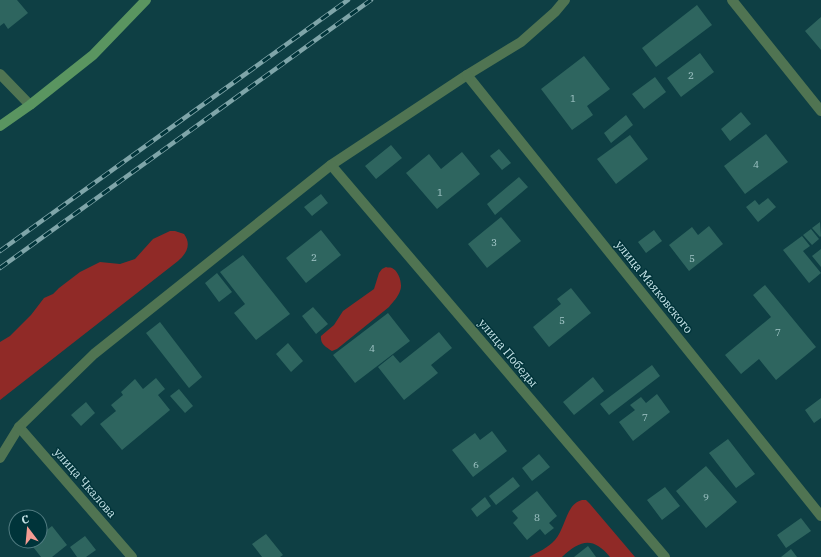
<svg xmlns="http://www.w3.org/2000/svg" width="821" height="557" font-family="'IBM Plex Serif',serif">
	<style>
		.green { fill: #902a27 }
		.building { fill: #2e655f }
		.lines { fill: none; stroke-linecap: round; stroke-linejoin: round }
		.lane { stroke: #507452; stroke-width: 10 }
		.street { stroke: #507452; stroke-width: 10 }
		.secondary { stroke: #5a9560; stroke-width: 10 }
		.rail-casing { stroke: #7fa5a9; stroke-width: 4.5 }
		.rail { stroke: #00343a; stroke-width: 3; stroke-dasharray: 9; stroke-linecap: butt }
		.labels { text-anchor: middle; stroke-width: 3; stroke-linejoin: round; paint-order: stroke }
		.number-label { font-size: 10px; fill: #a2c6c7 }
		.street-label { font-size: 12px; fill: #c8e6ea; stroke: #00343a }
	</style>
	<rect width="100%" height="100%" fill="#0e3f44"/>
	<!-- green -->
	<path class="green" d="M170,231H175L184,234C192,245 186,254 178,261L0,400V342L10,336L31,315L44,298L53,294L59,288L80,272L100,262L120,264L135,259L153,239Z
		M386,267C388,268 390,267 392,268C399,271 403,285 400,291C398,297 393,302 389,307L337,349L332,351C326,347 320,344 321,336L334,325L343,311L374,289L379,273L382,269Z
		M582,500H586L590,504L635,557H610C593,536 580,540 562,557H529C538,552 548,548 555,540C566,527 566,504 582,500Z"/>
	<!-- building -->
	<path class="building" d="M0,0H17L28,13L8,29L4,23L0,26Z
		M697,5L712,25L656,67L642,48Z
		M821,17V50L805,31Z
		M700,53L714,72L681,97L667,78Z
		M584,56L610,89L587,106L593,115L572,130L541,89Z
		M655,77L666,92L644,109L632,94Z
		M741,112L751,124L730,141L721,129Z
		M626,115L633,125L611,143L604,133Z
		M766,134L788,162L745,194L724,166Z
		M630,135L648,159L616,184L597,159Z
		M391,145L402,158L376,179L365,166Z
		M499,149L511,163L502,170L490,156Z
		M462,152L480,174L437,209L406,173L429,154L441,169Z
		M519,177L528,187L495,215L487,204Z
		M321,194L328,203L312,216L304,207Z
		M768,198L776,207L758,222L746,207L755,200L759,205Z
		M501,217L521,241L487,268L468,244Z
		M820,222L821,236L820,237L812,228Z
		M709,226L723,244L689,271L669,245L692,227L698,235Z
		M811,229L819,239L812,245L803,235Z
		M321,230L341,255L306,283L286,258Z
		M654,230L662,241L646,253L638,242Z
		M802,236L810,246L803,251L821,273L809,283L783,250Z
		M821,249V267L812,256Z
		M243,255L290,314L256,340L234,313L245,304L220,272Z
		M217,273L232,292L219,302L205,283Z
		M765,285L816,347L776,380L759,359L741,374L725,355L771,317L753,295Z
		M571,288L591,313L549,347L533,327L561,304L557,299Z
		M313,307L328,324L316,334L302,316Z
		M388,313L410,341L355,383L333,355Z
		M160,322L202,377L189,388L146,333Z
		M439,332L452,348L431,365L438,373L404,400L378,367L393,355L400,363Z
		M288,343L303,361L291,372L276,354Z
		M652,365L660,376L609,415L600,404Z
		M593,377L604,391L574,415L563,402Z
		M156,378L165,389L158,395L170,410L122,450L100,424L116,411L111,405L123,395L121,392L135,379L143,389Z
		M179,389L193,406L185,413L170,396Z
		M657,394L670,412L633,441L619,422L635,410L630,405L641,397L646,403Z
		M821,398V418L814,423L805,410Z
		M86,402L95,413L81,426L71,415Z
		M492,431L507,451L473,477L452,450L475,433L480,440Z
		M728,439L755,474L736,488L709,453Z
		M539,454L550,467L532,481L522,468Z
		M706,466L737,502L706,528L676,491Z
		M513,477L520,486L496,505L489,496Z
		M665,487L680,506L662,520L647,500Z
		M537,491L557,516L549,523L554,528L545,535L540,529L527,540L513,523L518,518L512,511Z
		M485,497L491,506L477,517L471,509Z
		M801,518L811,531L786,548L777,535Z
		M52,526L67,545L52,557H41L30,543L32,541H40V535Z
		M266,534L283,555L280,557H262L252,544Z
		M85,536L96,550L86,557H77L70,547Z
		M588,546L596,557H574Z
		M791,549L797,557H781Z"/>
	<g class="lines">
		<!-- lane -->
		<path class="lane" d="M0,458L19,427L94,354L331,165L467,75L521,42L555,12L565,0"/>
		<!-- street -->
		<path class="street" d="M732,0L821,111
			M0,74L30,105
			M467,75L821,516
			M331,165L665,557
			M19,427L132,557"/>
		<!-- secondary -->
		<path class="secondary" d="M0,126L30,105L93,55L146,0"/>
		<!-- rail casing -->
		<g class="rail-casing">
			<path id="rail" d="M0,251L348,0
				M0,268L371,0"/>
		</g>
		<!-- rail -->
		<use href="#rail" class="rail"/>
	</g>
	<g class="labels">
		<!-- number labels -->
		<g class="number-label">
			<text x="691" y="79">2</text>
			<text x="573" y="102">1</text>
			<text x="756" y="168">4</text>
			<text x="440" y="196">1</text>
			<text x="494" y="246">3</text>
			<text x="314" y="261">2</text>
			<text x="692" y="262">5</text>
			<text x="562" y="324">5</text>
			<text x="778" y="336">7</text>
			<text x="372" y="352">4</text>
			<text x="645" y="421">7</text>
			<text x="476" y="468">6</text>
			<text x="706" y="501">9</text>
			<text x="537" y="521">8</text>
		</g>
		<!-- street labels -->
		<g class="street-label">
			<text transform="translate(654 287) rotate(51)" y="4">улица Маяковского</text>
			<text transform="translate(508 353) rotate(50)" y="4">улица Победы</text>
			<text transform="translate(85 483) rotate(49)" y="4">улица Чкалова</text>
		</g>
	</g>
	<!-- north arrow -->
	<g transform="translate(28 529) rotate(344)"><circle r="19" fill="#00343a" stroke="#507b80"/>
	<path d="M0-3L7 15L0 10L-7 15Z" fill="#f59c93"/>
	<text y="-6" font-size="11" font-weight="bold" text-anchor="middle" fill="#c8e6ea">С</text>
	</g>
</svg>
